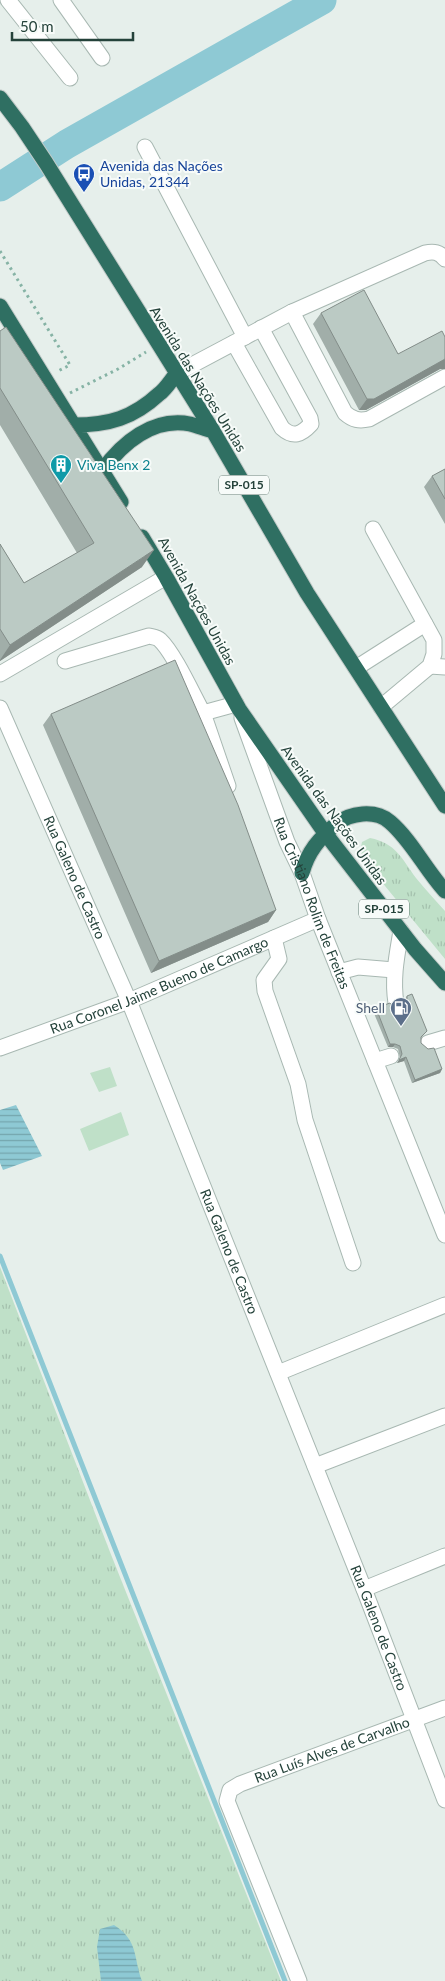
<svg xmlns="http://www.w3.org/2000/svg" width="445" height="1981" font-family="Lato,sans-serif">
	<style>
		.grass { fill: url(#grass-tufts) }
		.green { fill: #bfe0c8 }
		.water { fill: url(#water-rules) }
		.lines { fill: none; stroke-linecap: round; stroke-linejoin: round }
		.stream { stroke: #8ec9d4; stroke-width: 5 }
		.river { stroke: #8ec9d4; stroke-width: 29 }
		.minor-casing { stroke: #a8b8b2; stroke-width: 17 }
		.highway-casing { stroke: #c2cac8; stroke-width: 17 }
		.path { stroke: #86b3a5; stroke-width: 3; stroke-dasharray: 2.5 4; stroke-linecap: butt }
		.minor { stroke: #fff; stroke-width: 15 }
		.highway { stroke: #2f6f62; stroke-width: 15 }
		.wall { fill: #a1aea9 }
		.shaded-wall { fill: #838d89 }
		.building { fill: #bbcac4; stroke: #838d89 }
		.labels { text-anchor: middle; stroke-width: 4; stroke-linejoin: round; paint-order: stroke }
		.shield { fill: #f7fbf9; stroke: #637a73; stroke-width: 1 }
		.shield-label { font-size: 12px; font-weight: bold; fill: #24423a }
		.transit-label { font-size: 14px; fill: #164399; stroke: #f7fbf9; text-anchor: start }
		.street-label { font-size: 14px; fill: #24423a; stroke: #f7fbf9 }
		.culture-label { font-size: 14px; fill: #0d838f; stroke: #f7fbf9; text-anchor: start }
		.service-label { font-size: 14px; fill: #4e5e75; stroke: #f7fbf9; text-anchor: end }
	</style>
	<defs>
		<pattern id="grass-tufts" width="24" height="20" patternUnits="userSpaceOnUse" patternTransform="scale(1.25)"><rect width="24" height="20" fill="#bfe0c8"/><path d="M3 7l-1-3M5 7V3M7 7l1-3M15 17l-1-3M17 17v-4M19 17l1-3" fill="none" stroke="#a4c1ad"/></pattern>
		<pattern id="water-rules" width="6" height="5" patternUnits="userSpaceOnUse" patternTransform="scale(1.25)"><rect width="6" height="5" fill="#8ec9d4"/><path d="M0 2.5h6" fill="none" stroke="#74a5ad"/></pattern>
	</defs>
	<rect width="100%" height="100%" fill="#e6efeb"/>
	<!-- grass -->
	<path class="grass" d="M370,838C396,843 402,859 416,878C425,889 435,900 445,911V959L362,858L361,847L362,842Z
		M0,1267L110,1552L281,1981H0Z"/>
	<!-- green -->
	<path class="green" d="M110,1067L117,1086L99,1092L90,1073Z
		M121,1112L129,1135L89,1151L80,1129Z"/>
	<!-- water -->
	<path class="water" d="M16,1105L42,1156L3,1170L0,1163V1110Z
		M114,1925C139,1941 133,1957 142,1981H101L97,1947L100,1929Z"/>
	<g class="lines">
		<!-- stream -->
		<path class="stream" d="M0,1256L285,1981"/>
		<!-- river -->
		<path class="river" d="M0,187L67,144L322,0"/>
		<!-- minor casing -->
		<g class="minor-casing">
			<g id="minor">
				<path d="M8,0L70,78"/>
				<path d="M61,0L102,58"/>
				<path d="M145,147L245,337"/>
				<path d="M292,312L345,413C353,420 359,421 369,419L445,377"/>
				<path d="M234,343L282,428C293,438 301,435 311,424L310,418L261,328"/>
				<path d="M177,373L292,312L425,253C434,251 439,252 445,259"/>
				<path d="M373,529L434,640V654L430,666L381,707"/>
				<path d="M65,661L149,636C153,637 157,637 160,640C174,653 193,695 203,713"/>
				<path d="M430,666L445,667"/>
				<path d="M356,668L425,624"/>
				<path d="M0,674L166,577"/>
				<path id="s1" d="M0,708L129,1001L364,1589L445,1800"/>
				<path id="s2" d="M242,718L287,842L302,873L318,919L445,1235"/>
				<path d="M228,786L203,713L236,704"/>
				<path d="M274,938L279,959L264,980L265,991L298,1084L305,1120L353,1263"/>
				<path d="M339,972L358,967L394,970"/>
				<path d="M396,1003C392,978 397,955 401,931"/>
				<path d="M428,1043L445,1038"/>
				<path id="s3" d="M0,1048L129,1001L318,919"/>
				<path d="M375,1061L391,1056"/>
				<path d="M278,1373L445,1305"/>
				<path d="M315,1466L445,1416"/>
				<path d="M364,1589L445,1556"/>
				<path id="s4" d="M299,1981L227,1801L230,1790L240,1784L445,1708"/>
			</g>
		</g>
		<!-- highway casing -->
		<g class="highway-casing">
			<path id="highway" d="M0,98L22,127L46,163L213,431L307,593L445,806
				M0,306L121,502
				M74,425C109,425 133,418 159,394C166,389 171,380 177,373
				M102,471C122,443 153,417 190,424C198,426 205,429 213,431
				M142,537L166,577L239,709L325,833L415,949L445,983
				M302,873C308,851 319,839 336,824C350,813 375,809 390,822C412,841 425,869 445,891"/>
		</g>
		<!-- path -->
		<path class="path" d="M0,251L70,365L58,371
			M70,393L118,369L146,352"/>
		<!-- minor -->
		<use href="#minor" class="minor"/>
		<!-- highway -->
		<use href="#highway" class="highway"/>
	</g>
	<!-- wall -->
	<path class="wall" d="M321,313L398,354L440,369L366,410H359L313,324Z
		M0,331L142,567L0,661V544L24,583L77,553L0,425Z
		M445,469V524L424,487L432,476Z
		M51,714L276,910L268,922L151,973L43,725Z
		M407,996L427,1031L421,1038V1043L442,1069L440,1073L412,1083L404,1061L397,1063L400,1058L398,1049L393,1047H388L373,1011L376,1008L400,1009L404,1005L405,999Z"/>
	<!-- shaded-wall -->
	<path class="shaded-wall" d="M445,359V369H440L366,410H359L367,399Z
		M154,550L142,567L0,661V660L10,645Z
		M276,910L268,922L151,973L159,961Z
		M390,1044H395L393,1047H388Z
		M406,1057L404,1061L397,1063L399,1060Z
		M442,1069L440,1073L412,1083L415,1080Z"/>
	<!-- building -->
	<path class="building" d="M364,290L398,354L442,331L445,337V359L374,399H367L321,313Z
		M6,327L154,550L10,645L0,629V544L24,583L94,543L0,388V331Z
		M445,469V499L432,476Z
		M175,660L238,805L276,910L159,961L51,714Z
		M412,994L427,1031L421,1037V1043L428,1049L434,1048L442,1069L415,1080L406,1057L399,1060L402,1054L400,1046L395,1044H390L376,1008L390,1003L394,1008L400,1009L407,1004V996Z"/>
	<!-- icons -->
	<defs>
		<g id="bus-pin" transform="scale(1.125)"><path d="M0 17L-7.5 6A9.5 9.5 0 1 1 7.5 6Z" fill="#1a4fb4" stroke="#f7fbf9"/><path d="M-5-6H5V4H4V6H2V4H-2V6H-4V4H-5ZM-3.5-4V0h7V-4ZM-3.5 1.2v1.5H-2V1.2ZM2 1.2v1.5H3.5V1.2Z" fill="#fff"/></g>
		<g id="building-pin" transform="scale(1.125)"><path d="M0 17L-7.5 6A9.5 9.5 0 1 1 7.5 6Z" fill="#0f9aa8" stroke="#f7fbf9"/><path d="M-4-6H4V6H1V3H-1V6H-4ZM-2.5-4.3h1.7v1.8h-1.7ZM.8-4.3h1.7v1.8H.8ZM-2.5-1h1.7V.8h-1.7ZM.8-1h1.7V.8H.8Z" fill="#fff"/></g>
		<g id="fuel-pin" transform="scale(1.125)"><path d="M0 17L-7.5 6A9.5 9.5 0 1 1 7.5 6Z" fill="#5c6f8a" stroke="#f7fbf9"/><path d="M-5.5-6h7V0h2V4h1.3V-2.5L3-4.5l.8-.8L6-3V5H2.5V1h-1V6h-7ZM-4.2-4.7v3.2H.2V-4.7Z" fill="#fff"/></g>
	</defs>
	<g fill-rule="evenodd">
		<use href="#bus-pin" x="84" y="174"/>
		<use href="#building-pin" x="61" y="465"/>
		<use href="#fuel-pin" x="401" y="1008"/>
	</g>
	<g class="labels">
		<!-- shield labels -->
		<g class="shield">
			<rect x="219" y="475.5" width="50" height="19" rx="4"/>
			<rect x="359" y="899.5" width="50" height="19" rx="4"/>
		</g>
		<g class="shield-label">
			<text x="244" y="489">SP-015</text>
			<text x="384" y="913">SP-015</text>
		</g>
		<!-- transit labels -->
		<g class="transit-label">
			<text x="100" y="171">Avenida das Nações<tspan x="100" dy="16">Unidas, 21344</tspan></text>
		</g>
		<!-- street labels -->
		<g class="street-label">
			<text transform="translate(198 379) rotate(58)" y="5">Avenida das Nações Unidas</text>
			<text transform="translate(197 601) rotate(61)" y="5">Avenida Nações Unidas</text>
			<text transform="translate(334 815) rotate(54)" y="5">Avenida das Nações Unidas</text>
			<text dy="5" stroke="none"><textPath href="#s1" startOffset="185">Rua Galeno de Castro</textPath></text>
			<text dy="5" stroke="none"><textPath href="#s2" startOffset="198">Rua Cristiano Rolim de Freitas</textPath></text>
			<text dy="5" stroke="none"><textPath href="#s3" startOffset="171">Rua Coronel Jaime Bueno de Camargo</textPath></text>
			<text dy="5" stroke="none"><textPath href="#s1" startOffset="590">Rua Galeno de Castro</textPath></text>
			<text dy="5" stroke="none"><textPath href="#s1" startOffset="995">Rua Galeno de Castro</textPath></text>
			<text dy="5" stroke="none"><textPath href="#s4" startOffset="315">Rua Luís Alves de Carvalho</textPath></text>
		</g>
		<!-- culture labels -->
		<g class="culture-label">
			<text x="77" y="470">Viva Benx 2</text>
		</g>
		<!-- service labels -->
		<g class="service-label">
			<text x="385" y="1013">Shell</text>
		</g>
	</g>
	<!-- scale -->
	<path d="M12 32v8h121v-8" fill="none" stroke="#24423a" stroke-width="2.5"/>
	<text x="20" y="32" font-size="15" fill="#24423a" stroke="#f7fbf9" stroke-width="4" paint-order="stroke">50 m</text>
</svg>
